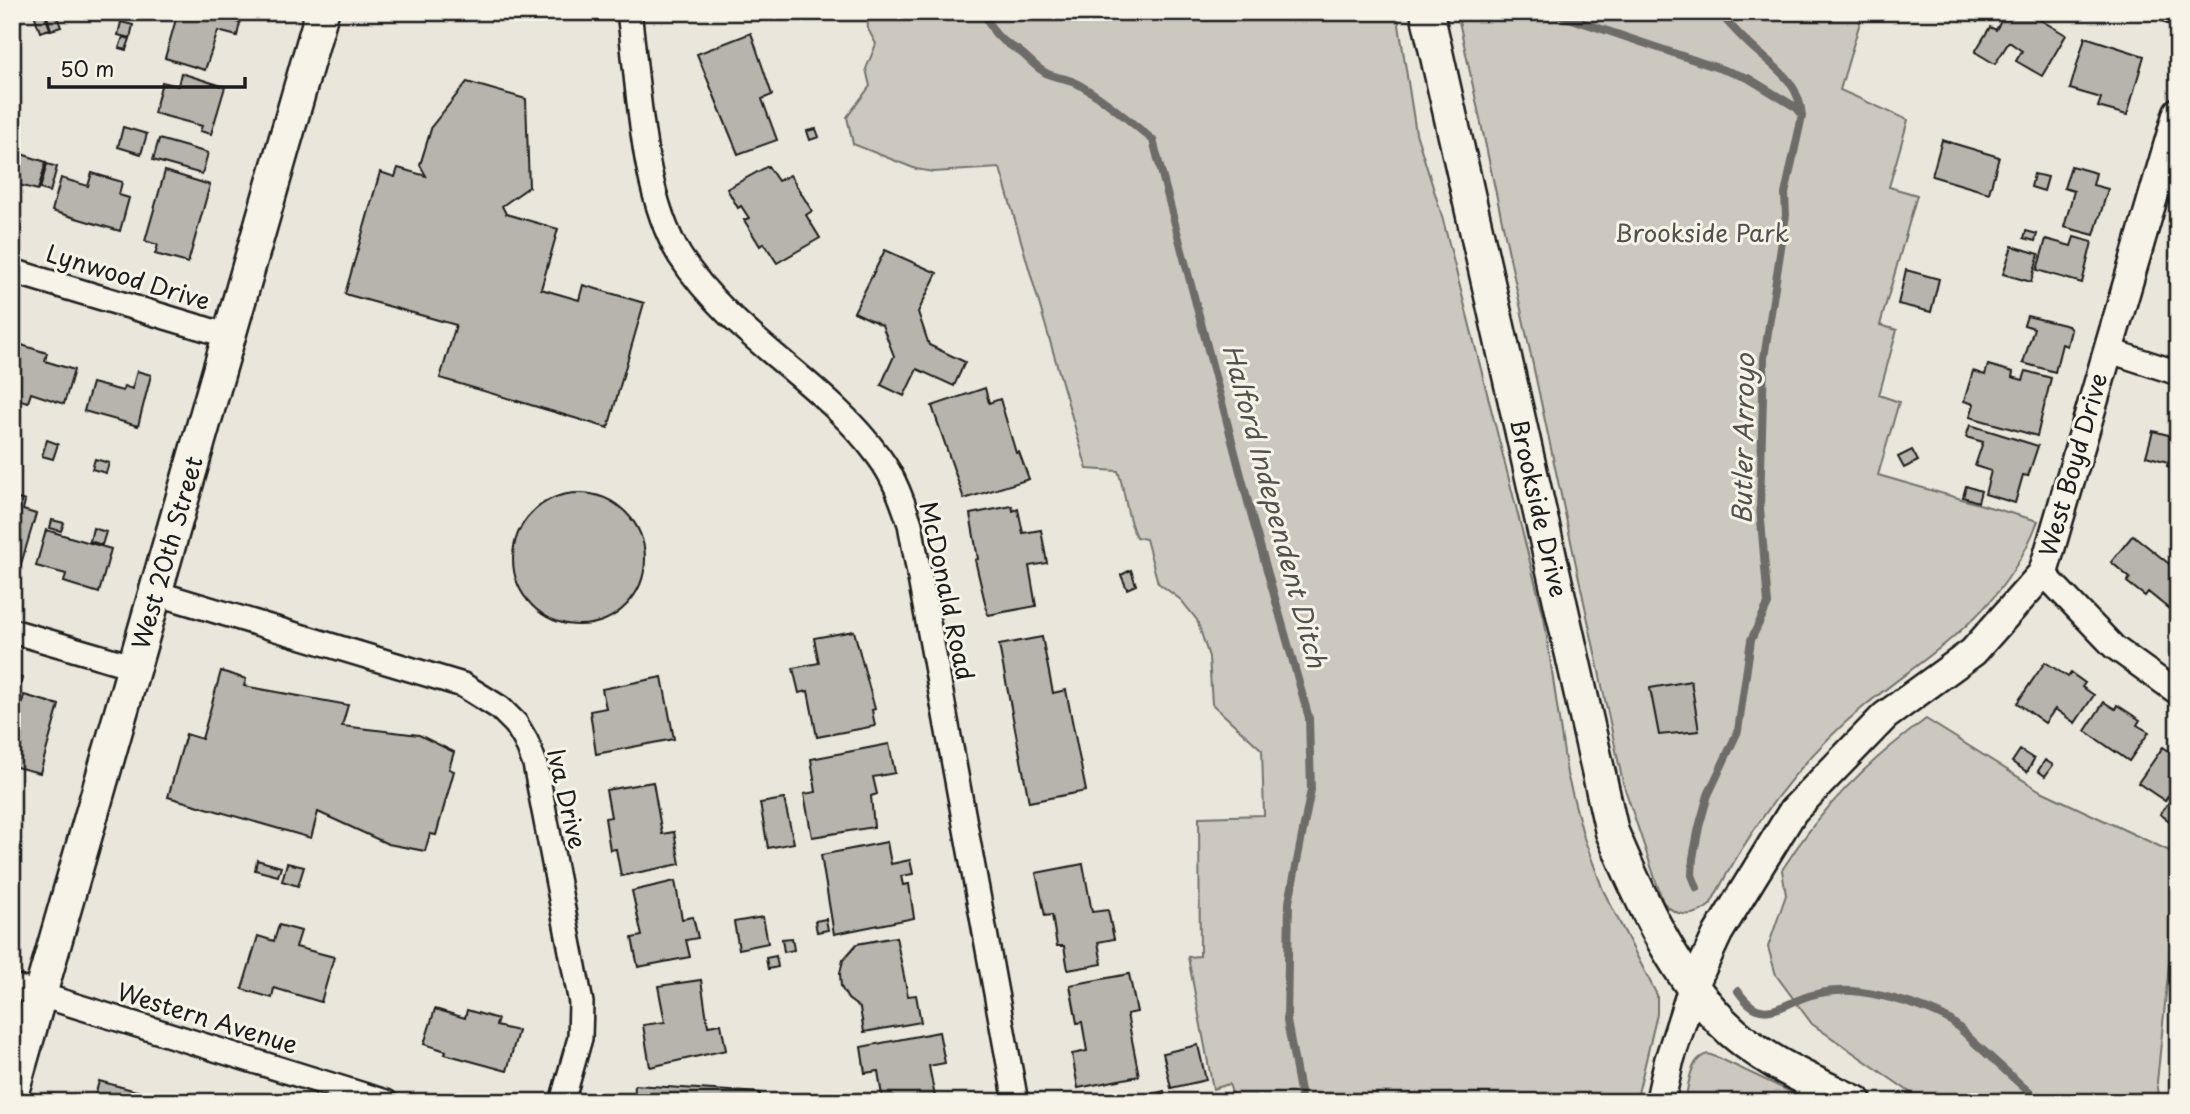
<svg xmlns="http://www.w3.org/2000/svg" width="2190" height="1114" font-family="'Playpen Sans',sans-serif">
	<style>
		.green { fill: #ccc8c0; stroke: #74726e; stroke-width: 2 }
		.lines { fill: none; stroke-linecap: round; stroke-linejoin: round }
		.stream { stroke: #6d6c68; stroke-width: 8 }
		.building { fill: #b6b4ac; stroke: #1c1c1c; stroke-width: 2 }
		.minor-casing { stroke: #1c1c1c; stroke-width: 28 }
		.tertiary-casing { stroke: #1c1c1c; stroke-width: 33 }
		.secondary-casing { stroke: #1c1c1c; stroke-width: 37 }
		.minor { stroke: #f7f3e8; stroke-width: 23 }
		.tertiary { stroke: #f7f3e8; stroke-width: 28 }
		.secondary { stroke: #f7f3e8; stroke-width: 32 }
		.labels { text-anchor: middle; stroke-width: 6; stroke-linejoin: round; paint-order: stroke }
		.park-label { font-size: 24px; fill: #51504d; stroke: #f7f3e8 }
		.street-label { font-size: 24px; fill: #1c1c1c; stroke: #f7f3e8 }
		.water-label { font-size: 26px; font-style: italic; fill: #52514e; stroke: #f7f3e8 }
	</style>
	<rect width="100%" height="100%" fill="#eae6dc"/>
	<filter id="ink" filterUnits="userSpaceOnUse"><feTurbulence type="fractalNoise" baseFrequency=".0143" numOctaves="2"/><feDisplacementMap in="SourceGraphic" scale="14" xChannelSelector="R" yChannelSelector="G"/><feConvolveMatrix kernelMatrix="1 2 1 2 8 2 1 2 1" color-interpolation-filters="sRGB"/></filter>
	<g filter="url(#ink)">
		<!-- green -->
		<path class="green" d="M867,12H1397L1416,133L1442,216L1544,617L1567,774L1584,838L1603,890L1657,995V1014L1636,1102H1235L1229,1084L1213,1089L1188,957L1200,956L1199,817L1264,815L1262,750L1212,704L1209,657L1197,620L1181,600L1158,583L1146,539L1136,537C1126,518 1126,493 1118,471L1087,469L1000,168L933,172L916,169L853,144L847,117L870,86L866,69L876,44L868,29Z
			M1457,12H1863L1840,90L1908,120L1889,187L1917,195L1880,325L1897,330L1879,395L1899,402L1878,475L2038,521C2001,617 1936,647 1862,708C1796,763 1749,830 1710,905C1695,918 1676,918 1663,902L1623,783Z
			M1926,719L2039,790L2178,855V920L2171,945L2157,1082L2160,1102H1924L1812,1024L1776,975L1768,947L1786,895L1782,870C1821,808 1867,762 1926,719Z
			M1708,1054L1719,1058L1812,1102H1685C1689,1085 1689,1058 1708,1054Z"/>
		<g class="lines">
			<!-- stream -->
			<path class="stream" d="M984,12C994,36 998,38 1019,51C1029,58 1036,69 1048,74C1057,78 1066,78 1074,82C1103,97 1128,120 1153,140L1253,521L1309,718L1311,790L1289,902L1287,1021L1302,1102
				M1551,12L1748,78L1797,108L1802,115
				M1697,888L1692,875L1693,858L1699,827L1708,795L1738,731L1751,640L1768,604L1760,508L1764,358L1786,215L1785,194L1802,116C1799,79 1773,67 1749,44C1738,34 1728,22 1718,12
				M1738,991C1763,1028 1781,1003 1812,995C1827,991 1846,990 1861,992C1888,996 1924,1006 1948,1019C1958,1025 1967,1036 1976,1044C1997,1063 2019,1083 2040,1102"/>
		</g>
		<!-- building -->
		<path class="building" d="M44,12L50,29L40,32L34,14Z
			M178,12H210L240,23L237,36L218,31L205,70L165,58Z
			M1966,12H1986L1977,22Z
			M2006,12H2027L2066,35L2042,76L2016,61L2022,51L2009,42L1995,64L1975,52L1990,27L1996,30Z
			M56,14L61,27L51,30L47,16Z
			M121,22L133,25L130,38L118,35Z
			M751,33L772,95L762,99L777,140L738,154L697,54Z
			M123,37L130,39L126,50L119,48Z
			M2085,37L2144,56L2127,115L2098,107L2101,98L2070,89Z
			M181,73L225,87L211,134L200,131L202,126L154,113L162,82L178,86Z
			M467,82L526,99L529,187L502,206L506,214L558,229L541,289L579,300L583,285L644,303L608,428L440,378L456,325L345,294L380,172L395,177L398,168L426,176L420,165L432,126Z
			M123,127L147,134L141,154L118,147Z
			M816,129L819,137L810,140L807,131Z
			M159,139L208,153L202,174L153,160Z
			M1942,140L1999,157L1989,193L1932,176Z
			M12,151L46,162L38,190L19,185L12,206Z
			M47,164L57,167L50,192L40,189Z
			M768,166L778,181L790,175L812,211L806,215L820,238L777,263L764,243L760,246L744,220L749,218L741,206L738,208L727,189Z
			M2071,166L2096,173L2093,185L2108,189L2094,235L2064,227L2074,191L2064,188Z
			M165,171L210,185L188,263L155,254L158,245L145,241Z
			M92,173L122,182L119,195L129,198L120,231L52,211L61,178L88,186Z
			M2034,174L2048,177L2044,191L2031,187Z
			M2026,231L2037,234L2035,241L2024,238Z
			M2074,237L2092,242L2082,283L2037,270L2046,239L2071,246Z
			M2012,246L2039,254L2031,282L2003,274Z
			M885,250L937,273L918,312L929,345L965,362L954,386L917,369L904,396L881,385L894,356L882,325L854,312Z
			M1906,270L1939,279L1931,312L1898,304Z
			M2027,316L2068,326L2071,330L2067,346L2062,344L2055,372L2023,363L2034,328L2024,325Z
			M12,342L47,353L45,361L74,370L64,404L31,393L28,402L12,398Z
			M1988,365L2013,372L2012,377L2023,380L2026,371L2051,378L2037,436L1970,417L1974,404L1964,401L1973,371L1985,375Z
			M137,371L151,375L138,426L84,411L92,383L123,391L124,386L132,389Z
			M985,388L989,403L1000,399L1016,453L1019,452L1029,479L964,499L932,406Z
			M1970,425L2038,446L2028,476L2023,475L2015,503L1985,494L1991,471L1975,466L1983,442L1966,437Z
			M2153,431L2176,437L2178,433V469L2167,466L2168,462L2146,456Z
			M47,440L58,444L53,459L42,456Z
			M1912,450L1918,461L1904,468L1898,457Z
			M95,459L109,463L106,473L92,469Z
			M1966,486L1981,491L1978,502L1963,497Z
			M513 559a66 66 0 1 1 132 0a66 66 0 1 1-132 0Z
			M12,497L25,501L23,510L36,514L18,574L12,572Z
			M1012,506L1013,511L1018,509L1023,533L1041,530L1047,563L1029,566L1036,606L988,615L975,560L978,559L970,514Z
			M52,520L64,523L61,531L50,528Z
			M93,528L106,532L102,545L90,541Z
			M46,530L111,549L99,593L64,582L66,574L36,566Z
			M2133,535L2178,571V598L2169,609L2148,592L2145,596L2127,582L2130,578L2111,562Z
			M1131,570L1136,585L1127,589L1121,575Z
			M854,631L875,709L872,710L875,726L817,737L808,691L799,693L793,668L819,663L814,638Z
			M1042,637L1053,693L1066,690L1086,791L1029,802L999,645Z
			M2045,662L2068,677L2071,673L2085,683L2082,687L2094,695L2075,723L2055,709L2045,723L2017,703Z
			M221,671L246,679L244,686L348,705L342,726L419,735L454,752L449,769L454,771L436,835L430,834L425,851L388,844L318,812L311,838L168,797L186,734L202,739Z
			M12,675L22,678L18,690L12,688Z
			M662,677L674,739L596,754L590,711L606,708L602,689Z
			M1691,681L1699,731L1659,735L1650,688Z
			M24,695L59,705L40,773L12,766V708L20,710Z
			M2104,702L2115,709L2117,705L2140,720L2137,725L2149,732L2129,761L2085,731Z
			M889,744L895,773L873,777L877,794L871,796L874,827L812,837L804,794L816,792L811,759Z
			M2163,747L2178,757V798L2170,793L2165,801L2138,783Z
			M2020,750L2034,759L2027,772L2012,762Z
			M2045,760L2053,765L2045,776L2038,771Z
			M653,782L662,834L674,832L680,864L621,876L616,849L610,850L605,818L611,817L606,790Z
			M784,799L794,843L768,848L760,803Z
			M2170,801L2178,806L2176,826L2160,814Z
			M887,842L891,864L910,860L913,874L901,876L903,885L909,884L914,918L834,934L821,855Z
			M257,860L281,867L278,876L255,870Z
			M287,863L304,867L298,886L282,881Z
			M1083,864L1092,912L1108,910L1114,939L1098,942L1102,964L1068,970L1064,946H1057L1052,915L1045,916L1036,873Z
			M675,881L682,919L693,917L698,938L686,940L690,957L638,967L632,938L642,936L632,891Z
			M763,917L768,943L739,949L734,922Z
			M826,919L828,930L817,932L815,921Z
			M279,925L301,931L296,947L334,957L321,1002L274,988L272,998L242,989L258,936L274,941Z
			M896,937L908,996L916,995L921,1022L864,1032L860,1008L848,999L841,987L840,973L843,960L857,944Z
			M792,938L794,950L784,952L782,939Z
			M776,956L778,967L768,969L766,958Z
			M1129,974L1137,1012L1127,1014L1139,1076L1078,1088L1072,1054L1087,1051L1082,1022L1077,1023L1070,985Z
			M701,980L708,1026L721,1024L726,1050L650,1067L643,1025L665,1022L658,986Z
			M435,1009L465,1018L467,1010L498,1019L496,1026L518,1031L507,1071L445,1054L446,1051L424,1044Z
			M939,1032L945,1063L929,1066L936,1102H883L878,1071L865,1073L861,1047Z
			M1198,1045L1206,1080L1171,1088L1163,1053Z
			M99,1081L140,1092L137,1102H86L87,1098L94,1100Z
			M635,1085L760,1093L759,1102H634Z
			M1164,1091L1167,1102H1124Z"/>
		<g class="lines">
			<!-- minor casing -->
			<g class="minor-casing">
				<path id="minor" d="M629,12C639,86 641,193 680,256C732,337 823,380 879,457C894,477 902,500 910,524L1016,1102
					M2172,12L2178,14
					M12,271L229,336
					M2107,350L2178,373
					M2043,573L2114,647L2178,693
					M156,593L463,685L500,708L516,724L526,741L535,764L581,1003L580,1038L562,1102
					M12,631L135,667
					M12,986L386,1102"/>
			</g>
			<!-- tertiary casing -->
			<g class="tertiary-casing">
				<path id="tertiary" d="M1660,1102L1669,1061L1693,987L1718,933L1793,811L1885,716L1973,652L2043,573L2178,112"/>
			</g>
			<!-- secondary casing -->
			<g class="secondary-casing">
				<path id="secondary" d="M1427,12L1612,832C1640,898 1671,969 1722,1022C1758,1059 1809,1080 1855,1102
					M12,1092L322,12"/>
			</g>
			<!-- minor -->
			<use href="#minor" class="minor"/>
			<!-- tertiary -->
			<use href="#tertiary" class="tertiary"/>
			<!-- secondary -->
			<use href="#secondary" class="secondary"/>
		</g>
	</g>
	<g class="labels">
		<!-- park labels -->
		<g class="park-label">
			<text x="1702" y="242">Brookside Park</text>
		</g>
		<!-- street labels -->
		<g class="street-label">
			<text transform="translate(128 278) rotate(17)" y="8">Lynwood Drive</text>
			<text transform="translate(2074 465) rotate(-74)" y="8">West Boyd Drive</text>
			<text transform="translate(1538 508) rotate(77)" y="8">Brookside Drive</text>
			<text transform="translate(168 553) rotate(-74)" y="8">West 20th Street</text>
			<text transform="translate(946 591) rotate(78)" y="8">McDonald Road</text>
			<text transform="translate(566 799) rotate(77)" y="8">Iva Drive</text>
			<text transform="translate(207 1019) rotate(17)" y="8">Western Avenue</text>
		</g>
		<!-- water labels -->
		<g class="water-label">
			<text transform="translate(1744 439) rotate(-89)" y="9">Butler Arroyo</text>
			<text transform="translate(1274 506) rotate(75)" y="9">Halford Independent Ditch</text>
		</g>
	</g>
	<!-- margin -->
	<rect width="2190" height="1114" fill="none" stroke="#f7f3e8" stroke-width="42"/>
	<rect x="21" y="21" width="2148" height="1072" fill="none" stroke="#1c1c1c" stroke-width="2.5" filter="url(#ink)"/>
	<!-- scale -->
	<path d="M49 77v10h196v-10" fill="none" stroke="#1c1c1c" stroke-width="3.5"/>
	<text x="60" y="77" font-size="21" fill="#1c1c1c" stroke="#f7f3e8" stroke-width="5" paint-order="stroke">50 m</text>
</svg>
